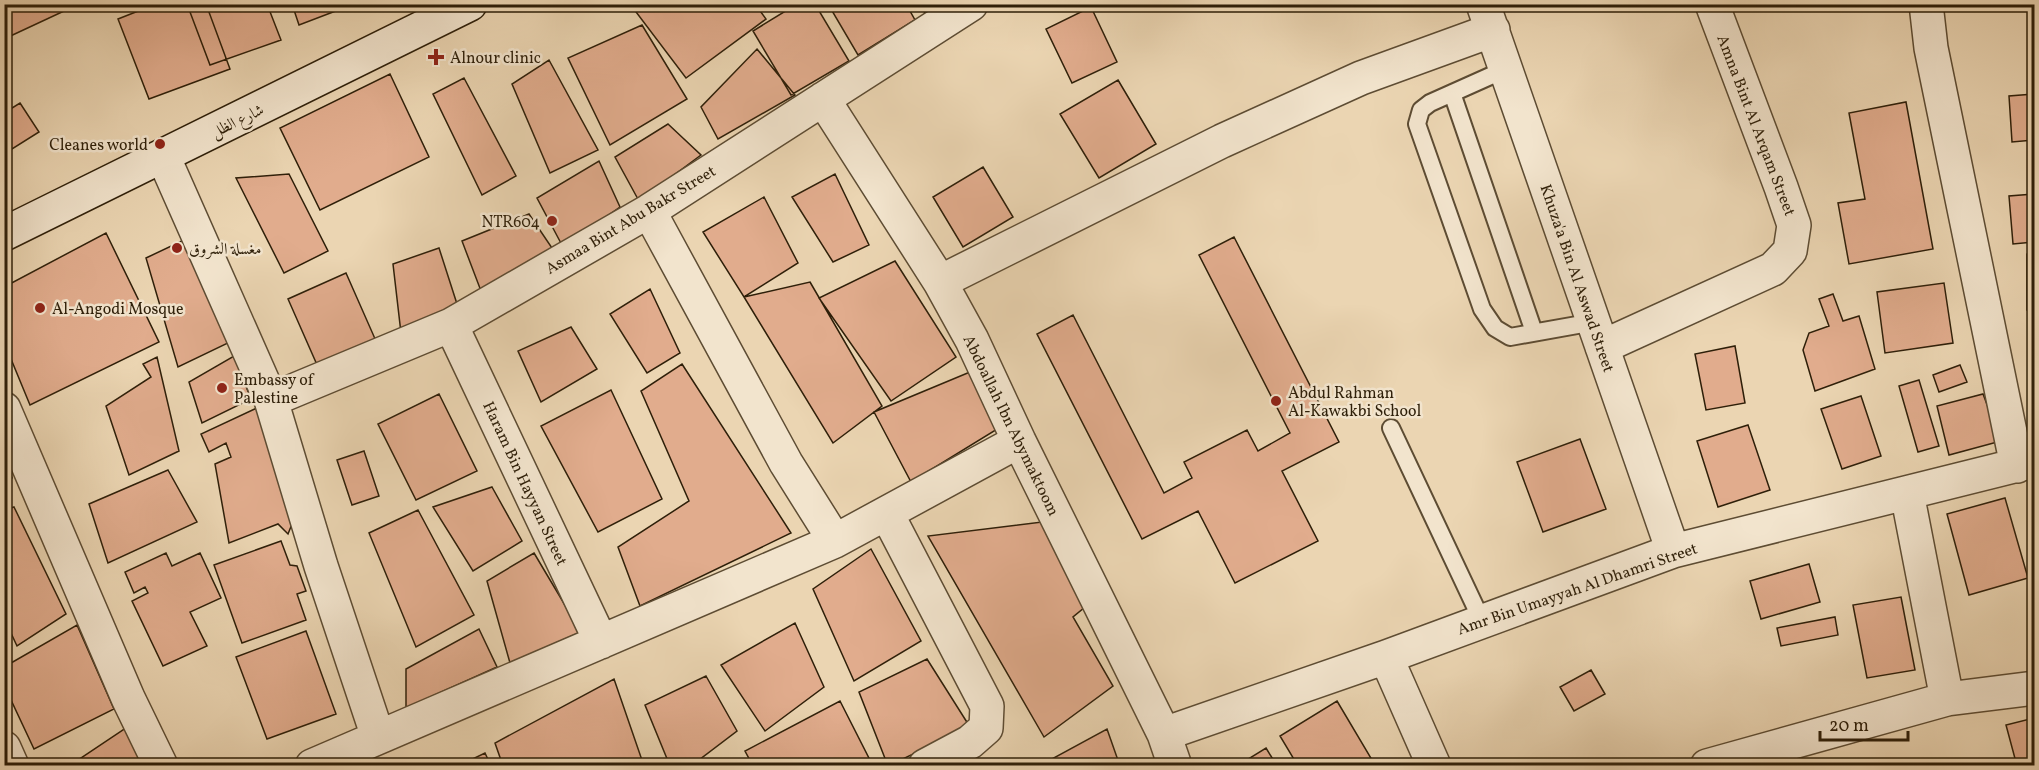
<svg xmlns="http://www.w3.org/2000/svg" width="2039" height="770" font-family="Vollkorn,Amiri,serif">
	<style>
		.building { fill: #e1ac8d; stroke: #2e1f09; stroke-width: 1.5 }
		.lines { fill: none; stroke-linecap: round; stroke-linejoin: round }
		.lane-casing { stroke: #5d4c33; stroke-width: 20 }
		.street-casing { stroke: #5d4c33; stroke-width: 36 }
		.secondary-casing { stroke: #2e1f09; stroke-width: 36 }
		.lane { stroke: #f2e4cd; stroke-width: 16 }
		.street { stroke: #f2e4cd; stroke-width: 33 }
		.secondary { stroke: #f2e4cd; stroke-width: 33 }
		.poi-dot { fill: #8f2418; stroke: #f2e4cd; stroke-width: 2 }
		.labels { text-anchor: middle; stroke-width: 5; stroke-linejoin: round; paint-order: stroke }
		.poi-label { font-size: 16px; fill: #2e1f09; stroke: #f2e4cd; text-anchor: start }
		.street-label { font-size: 16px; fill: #2e1f09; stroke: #f2e4cd }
	</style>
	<rect width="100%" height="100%" fill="#ebd5b2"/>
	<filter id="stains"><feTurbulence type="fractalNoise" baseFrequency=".00333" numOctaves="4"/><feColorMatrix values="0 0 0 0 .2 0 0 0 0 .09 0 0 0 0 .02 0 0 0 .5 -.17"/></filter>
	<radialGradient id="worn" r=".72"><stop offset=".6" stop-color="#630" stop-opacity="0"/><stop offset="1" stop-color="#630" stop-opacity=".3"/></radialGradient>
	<!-- building -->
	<path class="building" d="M4,4H76L77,5L4,39Z
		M156,4H206L230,69L149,99L118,19Z
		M187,4H267L281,40L210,65Z
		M292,4H354L299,25Z
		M630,4H755L766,19L686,78Z
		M797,4H815L849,61L791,95L753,31Z
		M828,4H906L915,20L858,55Z
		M920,4H944L926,15Z
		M1091,7L1117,62L1072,83L1046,29Z
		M642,25L687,99L610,145L568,58Z
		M757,49L795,95L718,139L701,107Z
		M549,60L598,150L550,173L512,84Z
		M4,69L11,83L4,86Z
		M390,74L429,157L320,210L280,128Z
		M464,78L516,176L482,195L433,94Z
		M1118,80L1156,144L1099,178L1060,114Z
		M2034,94V140L2012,142L2009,96Z
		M1906,102L1933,249L1849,264L1838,203L1865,199L1849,113Z
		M20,103L39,132L12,149L4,137V113Z
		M668,124L701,155L639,201L615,157Z
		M599,161L620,207L563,247L537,198Z
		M983,167L1013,217L963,247L933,197Z
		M289,174L328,251L284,273L236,178Z
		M835,174L869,245L833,262L792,197Z
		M2034,194V242L2013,244L2009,196Z
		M764,197L798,263L744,297L703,232Z
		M529,214L552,248L481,291L462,241Z
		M106,233L159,342L30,405L4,342V287Z
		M1234,237L1339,442L1282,471L1318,541L1235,583L1198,511L1142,539L1037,334L1073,315L1164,493L1192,478L1184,462L1247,430L1258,451L1290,433L1199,255Z
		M186,239L228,343L178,367L146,258Z
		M439,248L457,304L401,333L393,264Z
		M2034,252V309L2027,310V254Z
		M895,261L956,357L891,401L819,298Z
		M346,273L376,341L318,367L288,299Z
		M810,282L882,406L833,443L744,297Z
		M1944,283L1953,343L1885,353L1877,292Z
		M650,289L680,353L647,373L610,314Z
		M1833,294L1843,321L1859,316L1875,369L1815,391L1803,350L1809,333L1829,326L1819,299Z
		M571,327L597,369L541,402L518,351Z
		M1735,346L1745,403L1706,410L1695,354Z
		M234,356L251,399L202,423L189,382Z
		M157,357L179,451L129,475L106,406L151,377L143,364Z
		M682,364L791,533L640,606L618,547L689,501L641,391Z
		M1960,365L1967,382L1939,392L1933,375Z
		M970,372L999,428L911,482L874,412Z
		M1919,380L1939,446L1918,452L1899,386Z
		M611,390L662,499L598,532L541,426Z
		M439,394L477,471L416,500L378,424Z
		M1983,394L2001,441L1949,455L1937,406Z
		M1861,396L1881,456L1842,469L1821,409Z
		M259,407L294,519L288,534L278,524L229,543L215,464L231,457L226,443L209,452L201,434Z
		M1748,425L1770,490L1718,507L1697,441Z
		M1580,439L1606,509L1543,532L1517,462Z
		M364,451L379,496L352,505L337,460Z
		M4,460L12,478L4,483Z
		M168,470L197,522L108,563L89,504Z
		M492,487L522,541L473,571L433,507Z
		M2005,498L2028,578L1969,595L1947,514Z
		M14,507L66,614L17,646L4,618V510Z
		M418,510L474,615L416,647L369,533Z
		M1042,522L1085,607L1073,617L1113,686L1044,737L928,536Z
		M2034,528V551L2028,530Z
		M281,541L290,565L297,566L306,591L297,594L306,620L242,643L214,565Z
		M871,549L921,641L854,681L813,589Z
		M166,553L172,566L200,553L221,598L190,612L207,646L163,666L132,601L148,593L145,587L134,593L125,572Z
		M534,553L581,632L510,663L487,581Z
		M1809,564L1820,602L1761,619L1750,581Z
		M1901,597L1915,670L1867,678L1853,605Z
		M1835,617L1838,635L1781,646L1777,628Z
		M795,623L824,687L765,731L721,665Z
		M77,625L114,709L34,749L4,685V667Z
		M479,629L497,667L406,708V669Z
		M306,631L336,714L267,739L236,657Z
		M927,659L970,727L888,766L859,692Z
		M1591,670L1605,694L1574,711L1560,687Z
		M706,676L737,731L691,766H670L645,705Z
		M614,679L644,766H503L495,743Z
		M840,701L873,766H753L745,751Z
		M1337,701L1375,765L1298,766L1280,736Z
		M2034,718V766H2017L2006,725Z
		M129,726L145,766H69Z
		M1107,729L1120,766H1039Z
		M1266,748L1277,766H1237Z
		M485,753L491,766H458Z"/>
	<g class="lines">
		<!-- lane casing -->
		<g class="lane-casing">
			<path id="lane" d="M1506,69L1430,103L1421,110L1417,124L1482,309L1495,328L1510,337L1594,322
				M1452,93L1534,332
				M1391,428L1482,621"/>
		</g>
		<!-- street casing -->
		<g class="street-casing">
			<path id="street" d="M1483,4L1673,551
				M1926,4L1931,48L2017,466
				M823,99L940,282L972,340L1019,441L1164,734L1175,766
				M163,156L271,400L321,566L378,737
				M649,211L786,463L835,541
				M940,282L1222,141L1361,78L1493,30
				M451,325L601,642
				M1602,347L1773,269L1790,251L1794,225L1781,187L1712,4
				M271,400L451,325L649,211L971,4
				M4,409L128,698L161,766
				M1907,493L1947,699
				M887,514L987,706L986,728L970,742L925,766
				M1386,657L1434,766
				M1164,734L1386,657L1673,551L2034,461
				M4,748L12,766
				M312,766L835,541L1019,441
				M1707,766L1947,699L2034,688"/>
		</g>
		<!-- secondary casing -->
		<g class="secondary-casing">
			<path id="secondary" d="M4,234L470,4"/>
		</g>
		<!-- lane -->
		<use href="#lane" class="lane"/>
		<!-- street -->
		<use href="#street" class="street"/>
		<!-- secondary -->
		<use href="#secondary" class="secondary"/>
	</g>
	<!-- markers -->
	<g class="poi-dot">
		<path d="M433 48h6v6h6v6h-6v6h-6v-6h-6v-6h6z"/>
		<circle cx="160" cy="144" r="6"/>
		<circle cx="552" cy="221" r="6"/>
		<circle cx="177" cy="248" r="6"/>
		<circle cx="40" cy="308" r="6"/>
		<circle cx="222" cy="388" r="6"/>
		<circle cx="1276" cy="401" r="6"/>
	</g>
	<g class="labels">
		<!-- poi labels -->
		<g class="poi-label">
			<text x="450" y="63">Alnour clinic</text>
			<text x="148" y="150" text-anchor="end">Cleanes world</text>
			<text x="540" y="227" text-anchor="end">NTR604</text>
			<text x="189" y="254">مغسلة الشروق</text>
			<text x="52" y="314">Al-Angodi Mosque</text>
			<text x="234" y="385">Embassy of<tspan x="234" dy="18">Palestine</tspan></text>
			<text x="1288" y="398">Abdul Rahman<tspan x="1288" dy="18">Al-Kawakbi School</tspan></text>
		</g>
		<!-- street labels -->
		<g class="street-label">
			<text transform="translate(237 120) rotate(-26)" y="6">شارع الظل</text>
			<text transform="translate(1757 125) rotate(69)" y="6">Amna Bint Al Arqam Street</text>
			<text transform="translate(630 219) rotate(-31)" y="6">Asmaa Bint Abu Bakr Street</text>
			<text transform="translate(1578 278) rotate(71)" y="6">Khuza'a Bin Al Aswad Street</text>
			<text transform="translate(1012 425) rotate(64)" y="6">Abdoallah Ibn Abymaktoom</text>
			<text transform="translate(526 483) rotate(65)" y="6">Haram Bin Hayyan Street</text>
			<text transform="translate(1577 588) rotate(-19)" y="6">Amr Bin Umayyah Al Dhamri Street</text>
		</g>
	</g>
	<!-- margin -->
	<rect width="2039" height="770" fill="none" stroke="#ebd5b2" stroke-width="24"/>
	<rect x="6" y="6" width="2027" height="758" fill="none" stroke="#2e1f09" stroke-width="3"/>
	<rect x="12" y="12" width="2015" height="746" fill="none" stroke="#2e1f09" stroke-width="1.5"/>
	<!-- scale -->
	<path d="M1820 731v9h88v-9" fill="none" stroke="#2e1f09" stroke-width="3"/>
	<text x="1829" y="731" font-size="18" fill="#2e1f09" stroke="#f2e4cd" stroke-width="4.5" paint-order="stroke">20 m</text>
	<rect width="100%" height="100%" filter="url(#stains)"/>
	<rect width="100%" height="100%" fill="url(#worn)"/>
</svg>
